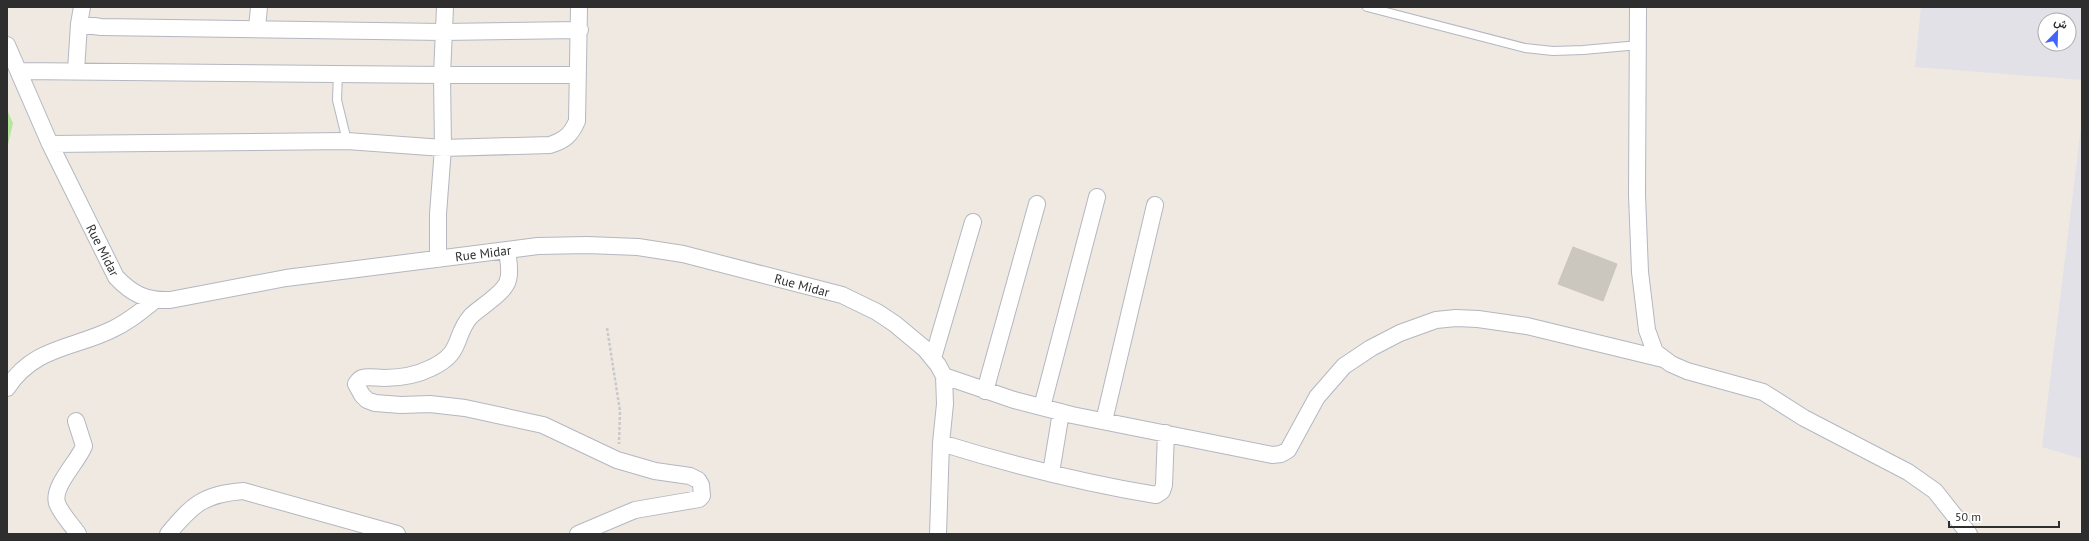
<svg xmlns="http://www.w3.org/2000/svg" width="2089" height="541" font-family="'PT Sans',Vazirmatn,sans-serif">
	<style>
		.industrial { fill: #e3e1e8; fill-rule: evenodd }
		.green { fill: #b6e59e }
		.building { fill: #cbc7bf; stroke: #cbc5ba }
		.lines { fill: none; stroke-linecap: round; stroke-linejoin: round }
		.service-casing { stroke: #b4b7c1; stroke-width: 10 }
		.minor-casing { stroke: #b4b7c1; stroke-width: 18 }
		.path { stroke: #c9c9c9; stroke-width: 2.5; stroke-dasharray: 3 2; stroke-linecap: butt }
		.service { stroke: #fff; stroke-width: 8 }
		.minor { stroke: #fff; stroke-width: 16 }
		.labels { text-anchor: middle; stroke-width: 4; stroke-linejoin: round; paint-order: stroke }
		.street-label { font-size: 13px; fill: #2e2e2e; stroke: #fff }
	</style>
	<rect width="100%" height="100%" fill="#efe9e1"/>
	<!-- industrial -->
	<path class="industrial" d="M1921,7H2082V80L1915,67ZM2045,20H2069V44H2045Z
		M2082,119V459L2042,447Z"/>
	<!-- green -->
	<path class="green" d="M7,110L13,123L7,149Z"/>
	<!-- building -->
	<path class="building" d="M1573,247L1617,264L1603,301L1558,284Z"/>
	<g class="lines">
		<!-- service casing -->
		<g class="service-casing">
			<path id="service" d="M1367,7L1525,48L1553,51L1583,50L1639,45
				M338,73L337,100L347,141"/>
		</g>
		<!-- minor casing -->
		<g class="minor-casing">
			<path id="minor" d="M1638,7L1637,195L1640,272L1647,330L1655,352L1671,364L1687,371L1763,392L1804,418L1908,472L1935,491L1969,534
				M79,24L82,7
				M257,28L259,7
				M7,45L50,144L116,277C132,294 146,301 170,300L286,278L507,250L538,246L587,245L638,247L683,254L842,295L877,312L895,324L925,349L938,365L944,376L945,404L941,443L938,534
				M19,71L442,75H578
				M76,71L79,24L101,27L443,32L580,30
				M50,144L347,141L443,148L550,145C565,140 571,135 577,121L579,7
				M507,250C508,259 511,271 508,280C505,293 480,307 471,316C453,336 464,353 431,368C417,375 399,378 384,378C377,378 368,376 362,378C359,379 358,381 356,384L362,395L367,400L375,403L401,405L430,404L465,408L543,425L617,460L655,471L690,476L698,480L701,485L702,496L699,499L635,510L578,534
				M438,259V214L443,148L442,75L445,7
				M933,358L973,222
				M944,376L1014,400L1072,415L1272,455L1281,454L1288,450L1317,397L1344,366L1371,348L1400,333L1436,320L1456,318L1478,319L1527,326L1663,359
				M7,388C34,347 71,349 111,330C127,323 140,312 154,301
				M985,391L1037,204
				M1042,407L1097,197
				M76,421L84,446C78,462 52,486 57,503C61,514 72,525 78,534
				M1104,421L1155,205
				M941,443C1012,465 1083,483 1156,495L1162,491L1164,485L1166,433
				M1051,473L1061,412
				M168,534C193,504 204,494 243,491L397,534"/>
		</g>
		<!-- path -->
		<path class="path" d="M607,328L620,411L619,444"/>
		<!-- service -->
		<use href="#service" class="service"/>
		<!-- minor -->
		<use href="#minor" class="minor"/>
	</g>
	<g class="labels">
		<!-- street labels -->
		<g class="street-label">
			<text transform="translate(103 250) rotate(63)" y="5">Rue Midar</text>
			<text transform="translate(483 253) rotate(-7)" y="5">Rue Midar</text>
			<text transform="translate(802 285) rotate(15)" y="5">Rue Midar</text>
		</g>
	</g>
	<!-- border -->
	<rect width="2089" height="541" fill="none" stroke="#2e2e2e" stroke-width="16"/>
	<!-- north arrow -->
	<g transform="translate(2057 32) rotate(23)"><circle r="19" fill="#ffffff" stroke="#ababab"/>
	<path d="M0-3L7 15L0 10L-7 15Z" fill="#4264fb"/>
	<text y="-6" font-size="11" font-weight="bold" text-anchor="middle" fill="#2e2e2e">ش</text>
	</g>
	<!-- scale -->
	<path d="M1949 521v6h110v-6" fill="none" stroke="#2e2e2e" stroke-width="2"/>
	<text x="1955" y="521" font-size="12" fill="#2e2e2e" stroke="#ffffff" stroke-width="3" paint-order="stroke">50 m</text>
</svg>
